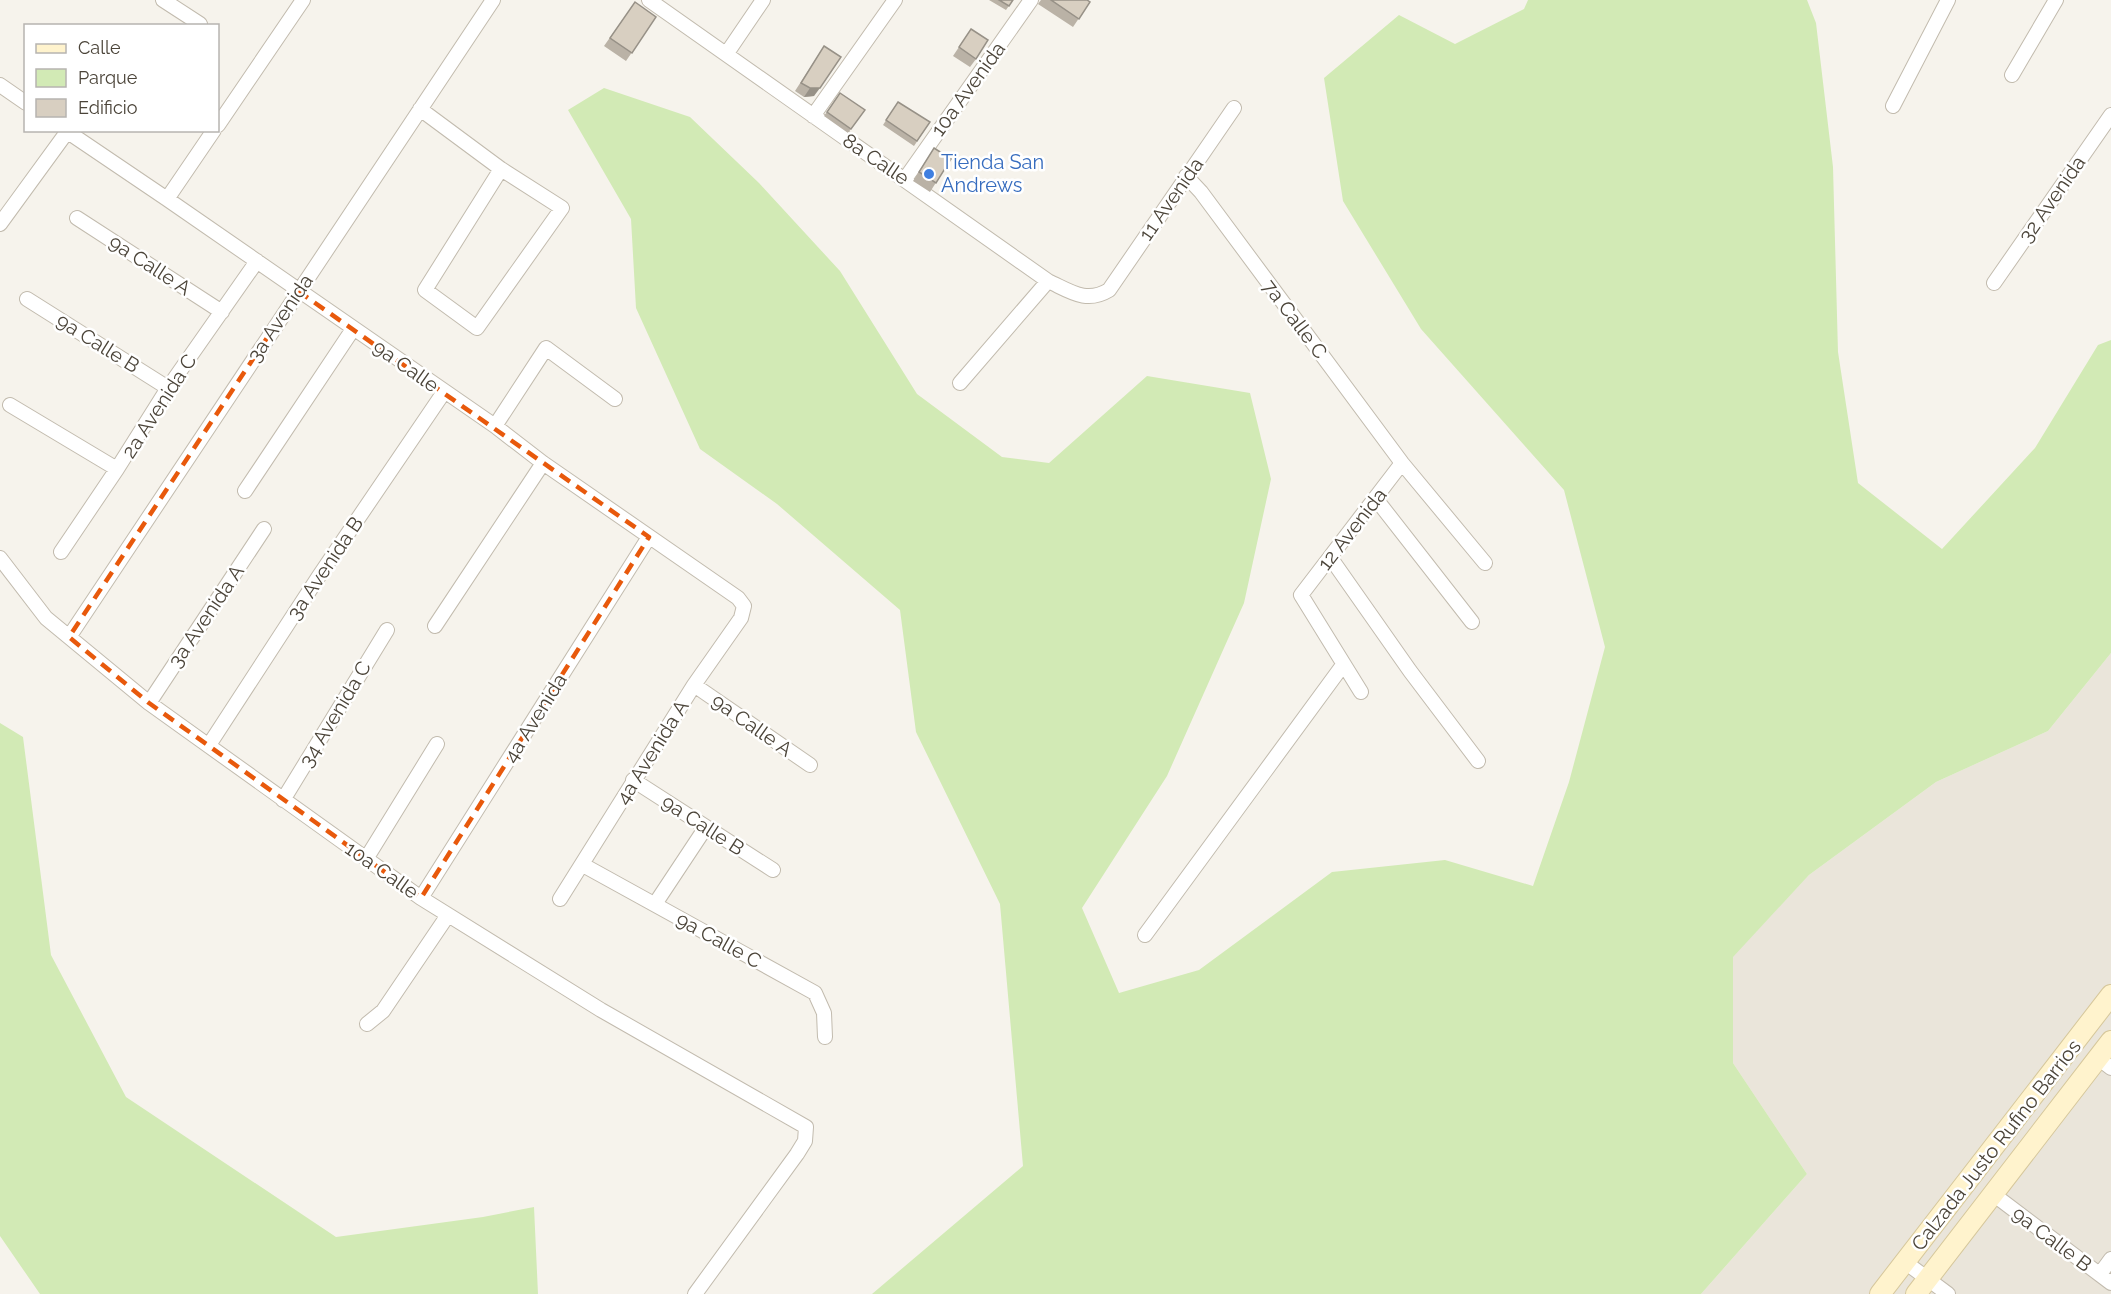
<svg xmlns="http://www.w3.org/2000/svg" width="2111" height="1294" font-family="Raleway,sans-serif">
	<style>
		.residential { fill: #eae5da }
		.green { fill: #d2eab5 }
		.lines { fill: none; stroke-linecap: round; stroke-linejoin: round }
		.street-casing { stroke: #c2bbae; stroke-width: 16 }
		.secondary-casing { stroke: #d6c79b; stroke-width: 22 }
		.street { stroke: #fff; stroke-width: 14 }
		.secondary { stroke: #fff3cd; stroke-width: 20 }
		.wall { fill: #bab2a6 }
		.shaded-wall { fill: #979187 }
		.building { fill: #d8cfc1; stroke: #979187; stroke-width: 1.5 }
		.marked { fill: none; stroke: #e8590c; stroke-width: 4.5; stroke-dasharray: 12 8; stroke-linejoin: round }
		.shop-dot { fill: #3f7fe0; stroke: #fff; stroke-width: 2 }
		.labels { text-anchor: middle; stroke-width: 5; stroke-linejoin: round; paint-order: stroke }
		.street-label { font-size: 20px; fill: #4b4439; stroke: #fff }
		.shop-label { font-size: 20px; fill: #366cbe; stroke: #fff; text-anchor: start }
	</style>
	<rect width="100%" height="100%" fill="#f6f3ec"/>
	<!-- residential -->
	<path class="residential" d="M2111,653V1294H1701L1807,1174L1733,1063L1732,957L1809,875L1936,782L2048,731Z"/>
	<!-- green -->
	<path class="green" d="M1528,0H1807L1816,23L1833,167L1838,352L1858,483L1942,549L2035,448L2098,345L2111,340V653L2048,731L1936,782L1809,875L1733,957V1063L1807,1174L1701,1294H872L1023,1166L1000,904L916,732L900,610L777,504L700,449L636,308L631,219L568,110L604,88L690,117L759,183L840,271L917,394L1002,457L1049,463L1147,376L1250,393L1271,479L1244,603L1167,776L1082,908L1119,993L1199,970L1332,872L1445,860L1533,886L1569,782L1605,647L1564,490L1421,329L1343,201L1324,78L1399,15L1455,44L1524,9Z
		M0,723L23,737L51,955L126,1097L336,1237L483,1217L534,1207L538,1294H40L0,1236Z"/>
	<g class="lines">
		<!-- street casing -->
		<g class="street-casing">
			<path id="street" d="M163,0L200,24
				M649,0L1048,281C1070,291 1086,304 1109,290L1234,108
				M727,53L763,0
				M2012,75L2056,0
				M0,85L26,103
				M1893,106L1948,0
				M420,109L501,169L562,208L477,328L425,290L501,169
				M813,116L895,0
				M218,125L303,0
				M65,130L167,199L495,426L543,463L738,598L744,606L741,618L694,685L560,899
				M1186,176L1201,192L1402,463L1485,563
				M905,179L1031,0
				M167,199L214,130
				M77,218L222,312
				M0,224L67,132
				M1994,283L2111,115
				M27,299L168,388
				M960,383L1048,281
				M10,405L117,469
				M495,426L546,348L615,399
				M245,491L353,329
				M1376,499L1472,622
				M61,552L117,469L168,388L257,261
				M1330,557L1410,671L1478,761
				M0,558L46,618L149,703L421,898L601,1010L806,1127L805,1141L797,1154L695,1294
				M435,626L543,463
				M69,637L493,0
				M694,685L810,765
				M1361,692L1301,595L1402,463
				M149,703L264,529
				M209,745L319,576L444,392
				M633,780L773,870
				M283,800L387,630
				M366,859L437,744
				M583,865L815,993L824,1013L825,1037
				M421,898L649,537
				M655,904L706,827
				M1145,935L1343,665
				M367,1024L383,1011L448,915
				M2098,1058L2111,1068
				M1993,1194L2111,1283
				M1905,1262L1948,1294
				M2100,1274L2111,1259"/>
		</g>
		<!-- secondary casing -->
		<g class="secondary-casing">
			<path id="secondary" d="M1880,1294L2111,995
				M1916,1294L2111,1041"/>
		</g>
		<!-- street -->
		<use href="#street" class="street"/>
		<!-- secondary -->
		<use href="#secondary" class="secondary"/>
	</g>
	<!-- wall -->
	<path class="wall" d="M989,0H1013L1006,10Z
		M1041,0H1087L1090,2L1073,27L1038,4Z
		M635,2L656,17L626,61L604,46Z
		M971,29L976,59L970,67L953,56Z
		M824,46L814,96L804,97L795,91Z
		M840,93L865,110L848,133L824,116Z
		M898,102L930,122L914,146L883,125Z
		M934,148L951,159L930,192L913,181Z"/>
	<!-- shaded-wall -->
	<path class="shaded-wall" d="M810,88H820L814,96L804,97Z"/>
	<!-- building -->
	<path class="building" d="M999,0H1013L1009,6Z
		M1051,0H1087L1090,2L1079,19Z
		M635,2L656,17L632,53L610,38Z
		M971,29L988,40L976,59L959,47Z
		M824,46L841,57L820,88H810L801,83Z
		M840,93L865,110L851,129L827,112Z
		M898,102L930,122L917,141L886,120Z
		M934,148L951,159L936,183L919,172Z"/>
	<!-- marked area -->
	<path class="marked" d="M298,291L649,537L421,898L149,703L69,637Z"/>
	<!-- markers -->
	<circle class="shop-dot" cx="929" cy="174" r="6"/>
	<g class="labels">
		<!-- street labels -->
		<g class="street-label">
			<text transform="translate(968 89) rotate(-54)" y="7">10a Avenida</text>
			<text transform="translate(876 159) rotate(34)" y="7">8a Calle</text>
			<text transform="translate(1171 199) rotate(-55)" y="7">11 Avenida</text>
			<text transform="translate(2052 199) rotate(-55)" y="7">32 Avenida</text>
			<text transform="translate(150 265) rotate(33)" y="7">9a Calle A</text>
			<text transform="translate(280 318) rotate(-56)" y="7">3a Avenida</text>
			<text transform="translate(1295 319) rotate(53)" y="7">7a Calle C</text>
			<text transform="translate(98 343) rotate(32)" y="7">9a Calle B</text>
			<text transform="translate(406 366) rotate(35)" y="7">9a Calle</text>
			<text transform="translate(159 406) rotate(-57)" y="7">2a Avenida C</text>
			<text transform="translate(1352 529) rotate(-52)" y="7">12 Avenida</text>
			<text transform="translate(325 568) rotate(-56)" y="7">3a Avenida B</text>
			<text transform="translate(206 616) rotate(-56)" y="7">3a Avenida A</text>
			<text transform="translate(335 714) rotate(-59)" y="7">34 Avenida C</text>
			<text transform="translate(535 718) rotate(-58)" y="7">4a Avenida</text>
			<text transform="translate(752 725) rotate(35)" y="7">9a Calle A</text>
			<text transform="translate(652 752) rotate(-58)" y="7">4a Avenida A</text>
			<text transform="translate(703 825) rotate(33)" y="7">9a Calle B</text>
			<text transform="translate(382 870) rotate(35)" y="7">10a Calle</text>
			<text transform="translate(719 940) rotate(29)" y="7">9a Calle C</text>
			<text transform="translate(1996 1145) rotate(-52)" y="7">Calzada Justo Rufino Barrios</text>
			<text transform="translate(2052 1239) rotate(37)" y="7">9a Calle B</text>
		</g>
		<!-- shop labels -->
		<g class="shop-label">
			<text x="941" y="169">Tienda San<tspan x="941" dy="23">Andrews</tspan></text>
		</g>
	</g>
	<!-- legend -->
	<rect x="24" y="24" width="195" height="108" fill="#ffffff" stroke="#b7b4b0" stroke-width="1.5"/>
	<rect x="36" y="44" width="30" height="9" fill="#fff3cd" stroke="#b7b4b0" stroke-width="1.5"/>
	<text x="78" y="54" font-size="18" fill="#4b4439">Calle</text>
	<rect x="36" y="69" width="30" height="18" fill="#d2eab5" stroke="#b7b4b0" stroke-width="1.5"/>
	<text x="78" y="84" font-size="18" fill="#4b4439">Parque</text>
	<rect x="36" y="99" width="30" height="18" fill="#d8cfc1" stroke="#b7b4b0" stroke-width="1.5"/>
	<text x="78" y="114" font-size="18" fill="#4b4439">Edificio</text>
</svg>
